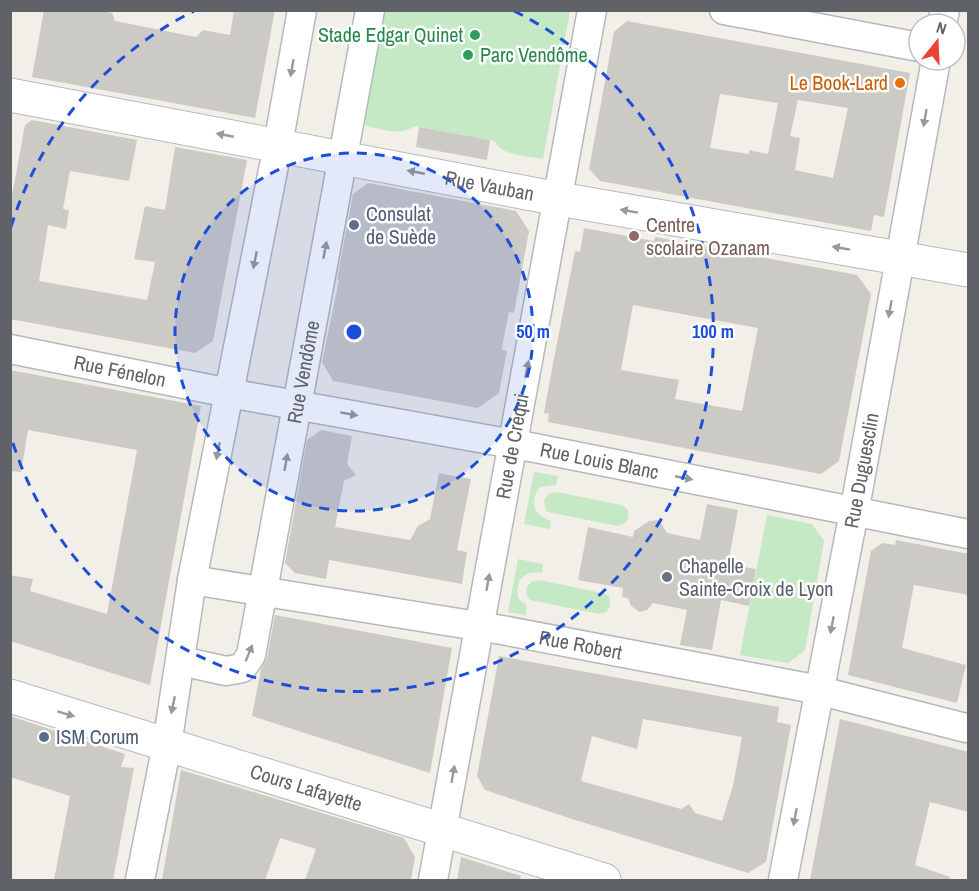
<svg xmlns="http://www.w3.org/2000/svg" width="979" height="891" font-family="'Archivo Narrow',sans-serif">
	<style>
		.green { fill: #c5e8c5 }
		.building { fill: #cccac5; fill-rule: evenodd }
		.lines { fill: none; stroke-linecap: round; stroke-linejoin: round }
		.street-casing { stroke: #b5b8bc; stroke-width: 31 }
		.secondary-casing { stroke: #b6babf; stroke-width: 35 }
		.street { stroke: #fff; stroke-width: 28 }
		.secondary { stroke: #fff; stroke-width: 33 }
		.oneway { fill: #979a9d }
		.ring { fill: none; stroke: #1d4ed8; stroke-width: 3; stroke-dasharray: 10 8 }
		.leisure-dot { fill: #2e9e5b; stroke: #fff; stroke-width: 2 }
		.food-dot { fill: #e8710a; stroke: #fff; stroke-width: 2 }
		.service-dot { fill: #5c6f8a; stroke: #fff; stroke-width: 2 }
		.education-dot { fill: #8d6e63; stroke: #fff; stroke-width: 2 }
		.worship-dot { fill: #6b7280; stroke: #fff; stroke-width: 2 }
		.labels { text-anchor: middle; stroke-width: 5; stroke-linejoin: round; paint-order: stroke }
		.leisure-label { font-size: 20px; fill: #27864d; stroke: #fff; text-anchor: end }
		.food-label { font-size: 20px; fill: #c56008; stroke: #fff; text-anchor: end }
		.street-label { font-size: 20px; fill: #5f6368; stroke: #fff }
		.service-label { font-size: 20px; fill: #4e5e75; stroke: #fff; text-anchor: start }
		.education-label { font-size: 20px; fill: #785e54; stroke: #fff; text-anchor: start }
		.worship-label { font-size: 20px; fill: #5b616d; stroke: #fff; text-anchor: start }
		.centre { fill: #1d4ed8; stroke: #fff; stroke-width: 3 }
		.ring-label { font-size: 18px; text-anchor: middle; font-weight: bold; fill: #1d4ed8; stroke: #fff; stroke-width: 5; stroke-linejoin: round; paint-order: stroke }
	</style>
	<rect width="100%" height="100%" fill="#f1efe8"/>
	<!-- green -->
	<path class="green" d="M383,11H570L543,159C528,156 503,156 495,142L490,140L415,126C400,136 384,130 367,126L363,120Z
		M534,472L558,476L556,485L540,487C529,501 534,516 551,521L550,529L524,524Z
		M557,492L621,505L628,510V519L624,524L617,526L548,512L545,508L544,500L548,494Z
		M767,515L812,524L824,541L806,644L804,651L788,663L740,655Z
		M518,559L543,564L542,573C524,570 515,581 518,598L527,606L525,615L508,612Z
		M540,580L606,594L610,598V607L606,612L599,614L530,600L527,596L526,588L531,582Z"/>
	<!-- building -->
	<path class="building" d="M44,10H98L112,13L115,21L196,37L203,30L230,35L234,10H275L255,118L32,77Z
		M627,21L910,73L884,217L874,215L871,231L600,181L589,169L614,32ZM720,94L778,103L768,154L749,150V154L710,148ZM798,100L848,108L833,178L795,170L800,138L790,136Z
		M32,120L137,140L129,181L70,171L63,209L69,210L66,229L48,225L39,281L147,300L155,262L134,259L145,206L165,210L175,147L247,160L213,341L195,353L10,319V206L25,125Z
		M419,127L490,140L487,160L416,147Z
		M368,183L516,211L529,231L514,313L509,312L505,331L502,350L507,351L499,393L478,408L333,381L322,362L339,280L337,279L353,194Z
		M584,228L654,241L655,237L857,275L871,294L839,461L821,474L548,422L549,414L544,413L550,379L575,251L580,252ZM633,305L758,328L742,411L675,399L679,380L621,370Z
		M10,370L201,406L150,685L10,641V575L33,579L30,591L107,614L137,450L28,430L21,472L10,471Z
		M321,430L352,436L347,464L356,475L344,481L335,527L410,540L418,526L430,519L439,473L471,479L457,550L467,552L462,584L329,560L326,579L295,573L285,563L307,440Z
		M707,504L738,510L728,564L756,569L749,606L721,600L712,650L680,645L687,610L653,603L647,610L640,612L631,606L628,598L622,597L623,588L578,580L588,527L633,537L634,531L649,521L657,520L661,523L667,533L700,540Z
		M896,540L969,554V595L914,585L902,648L966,665L957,703L848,675L871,551L882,543L895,545Z
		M275,615L452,648L430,773L252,716L261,669L267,658Z
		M499,656L779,707L777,722L791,725L766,862L748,873L572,819L485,790L477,776ZM643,719L742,737L733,786L722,821L695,813L689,804L681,809L581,781L592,736L637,749Z
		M10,716L125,754L121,767L134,768L113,880H54L70,796L10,777Z
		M840,719L969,752V812L930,802L915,865L950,877L949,880H810Z
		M181,770L404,838L415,857L411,880H305L316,849L280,838L265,880H162Z
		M461,857L521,876L520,880H457Z"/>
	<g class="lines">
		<!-- street casing -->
		<g class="street-casing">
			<g id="street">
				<path d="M724,10L919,47"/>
				<path d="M942,24L945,10"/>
				<path id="s1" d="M10,349L229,393L535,448L968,534"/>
				<path id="s2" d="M192,580L502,630L809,688L966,728"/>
				<path id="s3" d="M181,661L226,671L242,668L251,655L370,10"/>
				<path d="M140,880L167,745L192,580L278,145L302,10"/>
				<path id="s4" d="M433,880L592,10"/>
				<path id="s5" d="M783,880L858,491L936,60"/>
			</g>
		</g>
		<!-- secondary casing -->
		<g class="secondary-casing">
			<g id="secondary">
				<path id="s6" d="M10,95L559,199L968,270"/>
				<path id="s7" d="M10,696L604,880"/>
			</g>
		</g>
		<!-- street -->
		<use href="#street" class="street"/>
		<!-- secondary -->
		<use href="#secondary" class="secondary"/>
	</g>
	<!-- one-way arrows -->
	<defs><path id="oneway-solid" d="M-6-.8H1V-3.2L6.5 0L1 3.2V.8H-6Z" transform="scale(1.5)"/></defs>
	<g class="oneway">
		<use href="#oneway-solid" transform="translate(292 68) rotate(100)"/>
		<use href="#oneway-solid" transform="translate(925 118) rotate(100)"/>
		<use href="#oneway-solid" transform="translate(225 135) rotate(-169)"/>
		<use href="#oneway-solid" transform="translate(416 172) rotate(-169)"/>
		<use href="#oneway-solid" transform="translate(629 211) rotate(-170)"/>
		<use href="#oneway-solid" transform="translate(841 248) rotate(-170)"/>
		<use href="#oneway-solid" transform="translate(325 250) rotate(-79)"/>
		<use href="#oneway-solid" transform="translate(255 260) rotate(101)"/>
		<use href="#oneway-solid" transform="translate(890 309) rotate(100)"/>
		<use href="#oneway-solid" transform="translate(527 369) rotate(-79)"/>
		<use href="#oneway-solid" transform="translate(349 414) rotate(10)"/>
		<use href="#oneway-solid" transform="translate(218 451) rotate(101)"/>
		<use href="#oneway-solid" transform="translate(286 462) rotate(-80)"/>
		<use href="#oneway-solid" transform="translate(684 478) rotate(11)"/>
		<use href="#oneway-solid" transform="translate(488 582) rotate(-80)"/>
		<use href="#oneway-solid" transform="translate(832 625) rotate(101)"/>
		<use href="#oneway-solid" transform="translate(249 653) rotate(-68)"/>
		<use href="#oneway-solid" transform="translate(173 705) rotate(102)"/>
		<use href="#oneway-solid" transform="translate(66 714) rotate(17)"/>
		<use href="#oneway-solid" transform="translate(453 774) rotate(-80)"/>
		<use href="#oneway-solid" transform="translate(795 817) rotate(101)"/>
	</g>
	<!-- distance rings -->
	<circle cx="354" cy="332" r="179" fill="#1d4ed8" fill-opacity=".12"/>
	<g class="ring">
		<circle cx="354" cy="332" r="179"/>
		<path d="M11 227A359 359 0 0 1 194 11M514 11A359 359 0 1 1 11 437"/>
	</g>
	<!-- markers -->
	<g class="leisure-dot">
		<circle cx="475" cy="35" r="6"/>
		<circle cx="468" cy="55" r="6"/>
	</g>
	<circle class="food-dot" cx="900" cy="83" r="6"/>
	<g class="service-dot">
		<circle cx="354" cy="225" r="6"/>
		<circle cx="44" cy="737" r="6"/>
	</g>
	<circle class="education-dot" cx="634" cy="236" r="6"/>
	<circle class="worship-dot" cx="667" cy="577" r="6"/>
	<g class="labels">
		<!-- leisure labels -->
		<g class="leisure-label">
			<text x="463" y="42">Stade Edgar Quinet</text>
			<text x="480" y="62" text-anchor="start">Parc Vendôme</text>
		</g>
		<!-- food labels -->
		<g class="food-label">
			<text x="888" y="90">Le Book-Lard</text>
		</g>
		<!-- street labels -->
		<g class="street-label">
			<text dy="7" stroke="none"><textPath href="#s6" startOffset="488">Rue Vauban</textPath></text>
			<text dy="7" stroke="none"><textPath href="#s1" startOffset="112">Rue Fénelon</textPath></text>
			<text dy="7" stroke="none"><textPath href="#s3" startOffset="366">Rue Vendôme</textPath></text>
			<text dy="7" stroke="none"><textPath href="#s4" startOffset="441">Rue de Créqui</textPath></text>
			<text dy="7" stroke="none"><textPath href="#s1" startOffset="600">Rue Louis Blanc</textPath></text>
			<text dy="7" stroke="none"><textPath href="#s5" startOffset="417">Rue Duguesclin</textPath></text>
			<text dy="7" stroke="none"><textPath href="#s2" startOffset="394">Rue Robert</textPath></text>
			<text dy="7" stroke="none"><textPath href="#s7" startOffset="310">Cours Lafayette</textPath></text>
		</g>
		<!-- service labels -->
		<g class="service-label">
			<text x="366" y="221">Consulat<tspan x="366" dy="23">de Suède</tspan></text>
			<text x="56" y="744">ISM Corum</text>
		</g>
		<!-- education labels -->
		<g class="education-label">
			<text x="646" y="232">Centre<tspan x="646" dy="23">scolaire Ozanam</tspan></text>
		</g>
		<!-- worship labels -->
		<g class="worship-label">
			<text x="679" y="573">Chapelle<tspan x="679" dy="23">Sainte-Croix de Lyon</tspan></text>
		</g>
	</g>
	<circle cx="354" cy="332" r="9" class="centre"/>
	<g class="ring-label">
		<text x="533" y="338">50 m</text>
		<text x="713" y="338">100 m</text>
	</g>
	<!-- border -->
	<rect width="979" height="891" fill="none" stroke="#5f6368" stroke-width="24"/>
	<!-- north arrow -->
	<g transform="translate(937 42) rotate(18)"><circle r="28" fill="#ffffff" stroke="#bfc1c3" stroke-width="1.5"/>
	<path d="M0-4.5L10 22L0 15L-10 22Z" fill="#ea4335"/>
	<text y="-9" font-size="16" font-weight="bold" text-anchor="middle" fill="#5f6368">N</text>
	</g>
</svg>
